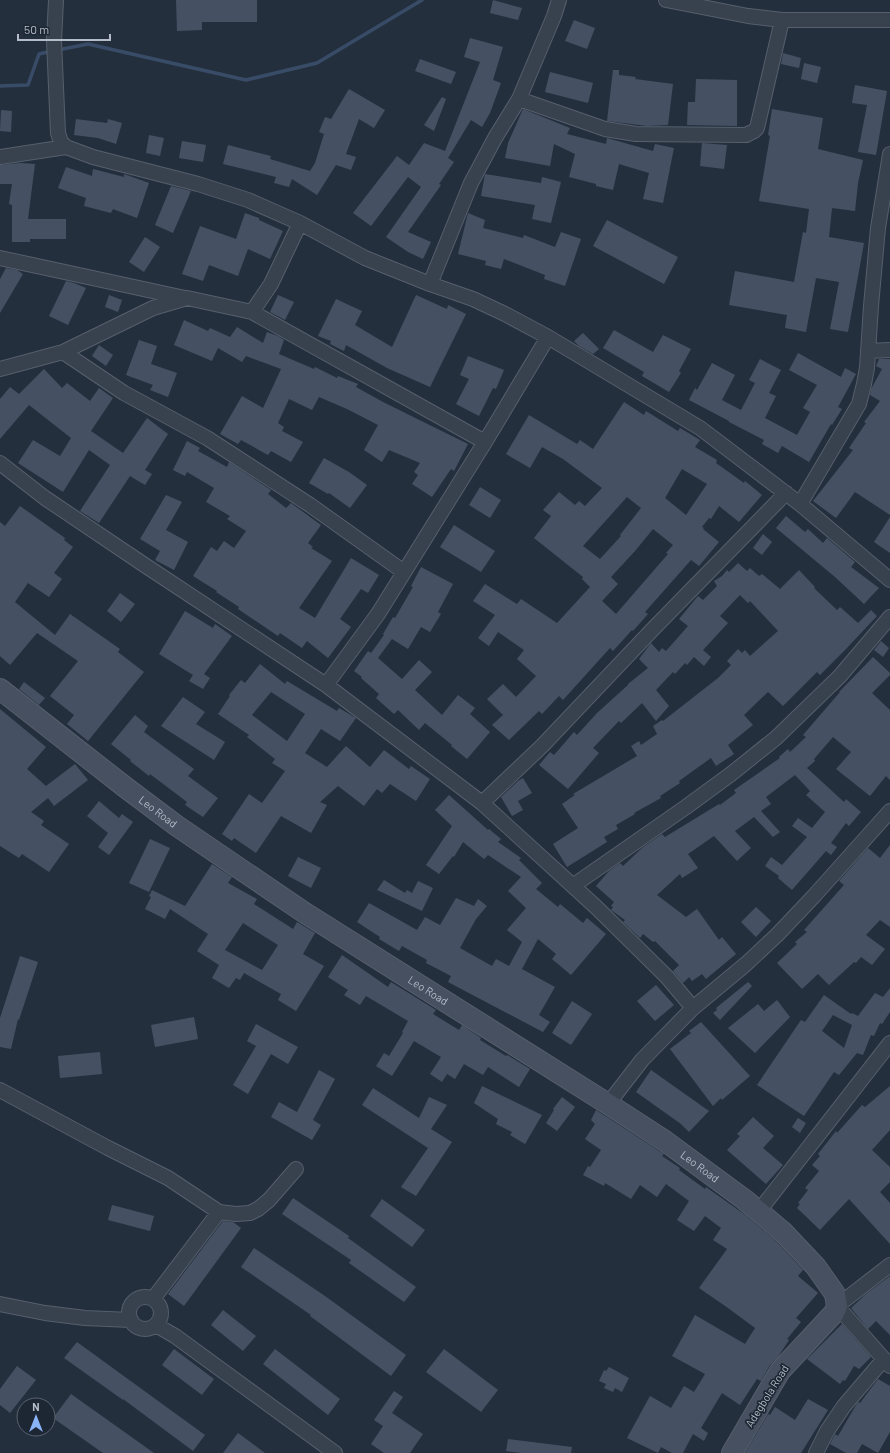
<svg xmlns="http://www.w3.org/2000/svg" width="890" height="1453" font-family="Barlow,sans-serif">
	<style>
		.lines { fill: none; stroke-linecap: round; stroke-linejoin: round }
		.stream { stroke: #394c67; stroke-width: 3.5 }
		.building { fill: #455162; fill-rule: evenodd }
		.street-casing { stroke: #565f6c; stroke-width: 16 }
		.secondary-casing { stroke: #565f6c; stroke-width: 22 }
		.street { stroke: #38414e; stroke-width: 14 }
		.secondary { stroke: #465061; stroke-width: 20 }
		.labels { text-anchor: middle; stroke-width: 3.5; stroke-linejoin: round; paint-order: stroke }
		.street-label { font-size: 11px; fill: #b4bcc9; stroke: #1d2633 }
	</style>
	<rect width="100%" height="100%" fill="#242f3e"/>
	<g class="lines">
		<!-- stream -->
		<path class="stream" d="M58,50L88,44L246,80L317,63L422,0
			M0,86L28,85L39,54L52,51"/>
	</g>
	<!-- building -->
	<path class="building" d="M176,0H257V22H202V30L177,31Z
		M493,0L522,8L518,20L490,13Z
		M574,20L595,28L587,49L565,41Z
		M470,38L503,47L493,80L501,83L490,113L482,127L471,120L448,158L454,162L439,184L441,185L408,232L431,242L423,259L408,252L386,237L421,187L408,177L371,226L353,213L397,156L409,165L424,143L445,151L480,62L464,57Z
		M783,53L801,58L799,68L781,64Z
		M420,59L456,72L451,84L415,71Z
		M804,63L821,67L817,83L801,79Z
		M613,70H619V75L636,77L635,79L673,84L668,125L647,126L607,121Z
		M550,72L593,83L588,103L545,92Z
		M696,79L737,80V126L687,125L688,102H695Z
		M855,85L887,91L876,155L858,152L867,105L852,103Z
		M349,89L385,110L374,128L359,119L346,154L356,157L351,170L336,165L317,195L292,179L289,187L274,183L276,177L223,164L228,145L271,156L270,159L310,171L315,163L324,134L319,132L325,117L331,119Z
		M442,97L446,99L434,131L424,125Z
		M523,109L570,128L567,134L606,144L607,138L653,151L655,144L674,148L663,203L643,199L649,173L619,164L613,190L596,186V184L569,177L575,154L554,144L550,166L505,158L508,143Z
		M772,109L823,118L818,149L863,160L858,183L855,211L832,208L829,237L864,243L848,332L830,329L839,282L816,278L806,332L785,328L787,315L729,305L735,271L794,282L803,232L806,233L809,209L759,201L770,136L768,135Z
		M1,110L12,111L11,132L0,131Z
		M76,119L107,123L108,119L122,123L116,144L98,138L74,135Z
		M149,135L164,138L160,156L146,153Z
		M182,141L206,145L203,162L179,158Z
		M702,143L727,145L724,169L700,166Z
		M20,163L35,164L28,219H66V239H30V242H12V205L9,204L12,184H0V165Z
		M66,167L92,176L93,169L124,177V174L149,183L137,218L113,209L111,213L84,206L86,198L58,188Z
		M485,174L541,183L542,177L561,182L551,223L532,219L535,205L481,196Z
		M171,186L191,191L173,233L155,225Z
		M245,213L259,218V220L283,231L270,259L248,249L238,276L209,265L203,281L182,274L200,226L236,239Z
		M468,213L485,220L483,228L523,238L524,235L555,247L561,232L581,239L565,286L544,279L545,275L504,259L501,269L485,265L486,261L458,254Z
		M607,220L678,257L664,284L593,246Z
		M145,237L160,247L144,272L129,262Z
		M6,268L17,270L23,274L0,313V279Z
		M66,281L74,283L86,288L68,325L49,316Z
		M109,295L122,300L118,312L105,307Z
		M278,295L294,302L285,320L270,312Z
		M416,295L447,309L448,305L466,314L430,387L387,368L346,345L344,351L330,344L331,341L318,336L336,299L362,311L355,325L392,347Z
		M184,320L208,331L210,328L230,337L237,327L263,343L267,332L278,336L284,340L279,354L314,369L315,367L337,378L338,376L358,384L356,387L383,402L468,444L454,471L451,469L432,497L412,484L418,475L414,472L420,463L389,450L382,462L364,450L378,425L347,409L319,397L312,410L289,399L278,423L284,427L282,431L303,442L291,462L271,451L268,455L241,440L238,444L220,434L242,396L263,408L281,369L246,356L242,362L218,348L212,361L174,345Z
		M614,330L653,352L663,335L691,349L679,371L681,373L669,392L642,376L644,372L603,348Z
		M583,333L599,349L593,354L579,346L574,341Z
		M139,340L157,346L151,364L177,373L168,397L150,390L153,385L126,375Z
		M99,345L113,355L106,366L92,356Z
		M798,353L841,377L845,368L856,374L838,407L842,409L832,425L831,424L809,462L782,446L778,453L762,444L764,440L729,422V421L689,400L695,388L697,390L712,363L735,375L722,400L741,410L755,383L749,380L760,359L781,370L769,393L776,396L765,418L797,435L810,412L803,408L817,385L789,370Z
		M468,356L504,370L496,389L493,388L479,416L456,404L469,379L460,375Z
		M879,359H890V515L855,492L836,518L813,501L853,450L849,448L866,423L864,422L880,401L870,395L871,389L882,369L876,366Z
		M44,369L62,388L67,383L90,401L99,388L113,398L91,431L123,453L147,418L168,434L145,470L152,474L145,485L130,476L99,523L80,511L110,465L89,450L63,492L18,463L33,440L60,456L71,438L29,405L0,439V399L10,387L19,394Z
		M624,402L644,415L646,411L678,431L680,428L700,440L695,447L717,460L716,463L744,483L745,481L762,495L739,522L719,506L711,519L709,518L702,527L704,528L703,529L719,542L699,566L691,560L645,612L648,614L633,631L632,630L613,651L610,648L563,700L559,696L542,714L539,711L509,740L492,725L503,715L487,699L503,684L516,697L536,676L517,659L524,650L498,632L489,646L478,638L495,615L473,601L485,584L517,604L521,599L557,623L590,587L582,579L583,577L534,538L551,516L543,510L559,492L575,505L579,501L585,506L602,488L563,459L542,447L530,468L506,454L529,415L577,444L580,440L593,449ZM682,469L707,484L686,515L665,498ZM627,497L641,508L620,535L621,536L600,559L583,546ZM653,529L673,545L666,553L668,554L616,614L602,601L618,584L611,577L635,551Z
		M187,441L200,448L198,451L227,467L229,462L271,490L268,494L286,508L291,503L321,525L308,543L313,547L311,548L332,561L299,608L315,618L351,558L379,575L368,593L361,589L340,619L351,627L328,658L307,641L302,648L280,633L278,636L238,609L239,607L216,592L217,591L193,576L211,547L217,551L224,541L234,548L246,531L227,519L230,516L206,502L214,488L187,472L185,476L173,470Z
		M324,458L349,472L367,485L350,508L329,493L328,494L309,483Z
		M480,487L501,500L490,518L469,505Z
		M166,495L182,502L166,530L188,542L174,570L155,560L160,551L140,539Z
		M20,506L65,538L64,540L73,547L54,573L62,579L49,597L28,583L15,602L55,635L70,614L120,649L118,652L144,672L88,741L67,724L74,715L50,696L78,661L37,633L10,665L0,656V522L5,526Z
		M786,516L805,532L808,529L823,543L827,538L855,562L851,567L879,588L864,604L835,577L776,528Z
		M890,517V553L874,542Z
		M454,525L495,551L481,572L440,547Z
		M763,534L772,542L762,555L753,548Z
		M738,563L747,571L750,568L759,576L762,574L780,589L799,570L815,587L814,588L837,610L840,607L858,623L871,610L877,616L845,650L820,675L817,672L783,706L768,692L744,715L753,725L728,745L734,754L716,766L711,758L679,781L680,783L660,796L661,798L634,813L635,814L616,825L618,829L604,837L607,842L567,867L553,844L578,828L562,804L575,795L573,794L637,756L631,746L639,741L641,745L657,734L653,726L662,720L663,721L718,678L731,665L727,661L738,649L742,653L745,650L750,656L778,631L750,601L748,603L740,595L720,616L728,623L703,650L711,657L704,666L694,657L687,665L685,663L675,674L673,672L656,690L669,706L656,721L642,703L621,723L619,721L593,748L599,753L568,789L539,765L550,752L554,755L574,732L577,735L597,713L628,685V684L648,668L639,659L651,643L659,652L662,648L666,651L688,626L679,619L698,596L703,600L717,586L714,581L722,576L727,570L729,572Z
		M421,567L453,584L438,612L441,614L430,632L421,627L408,649L392,639L378,658L402,679L419,660L432,672L415,690L442,715L458,695L475,708L470,714L490,732L467,759L451,746L452,745L425,723L419,730L398,710L394,714L376,698L379,694L361,678L362,677L354,671L368,651L371,653L384,635L383,634L393,617L395,618L413,587L411,586Z
		M120,593L135,604L121,622L107,611Z
		M185,611L213,628L215,624L232,636L204,674L210,678L203,689L189,681L193,675L159,654Z
		M881,641L889,648L883,657L874,650Z
		M873,657L890,673V675L872,693L890,710V780L886,776L870,796L836,769L851,752L833,737L814,759L815,761L807,768L844,802L846,799L861,812L849,826L846,823L831,843L837,847L831,855L826,851L792,890L778,878L779,876L765,866L771,857L782,865L807,837L792,826L798,818L812,828L825,812L806,795L810,791L795,775L766,797L771,804L761,811L780,832L773,837L754,817L735,831L751,848L737,861L714,836L688,854L698,868L682,878L680,874L657,895L686,917L697,909L719,940L722,937L736,954L706,979L702,974L692,981L689,977L683,983L673,971L679,965L655,941L653,942L643,934L640,938L637,935L623,922L625,920L611,910L613,907L611,906L614,902L596,886L609,871L620,863L623,866L642,848L662,834L665,837L719,804L720,805L736,793L734,790L780,758L779,757L788,749L790,752L806,737L803,735L840,692H839Z
		M260,664L285,684L287,681L337,711L339,708L356,718L340,741L321,729L305,753L327,767L346,746L370,767L384,750L409,769L411,766L430,779L416,801L390,784L382,793L377,789L364,806L338,786L320,802L327,805L311,833L281,816L256,853L234,838L232,841L222,834L249,794L262,803L285,771L272,763L275,759L247,737L249,735L218,714L230,696L229,695L241,680L245,683ZM271,692L305,714L287,741L252,715Z
		M24,682L45,698L39,705L19,689Z
		M183,697L205,712L196,724L225,742L214,760L161,726Z
		M0,709L46,747L27,769L46,786L75,764L88,780L54,806L48,798L31,812L44,821L41,825L69,844L49,872L22,854L19,858L0,846Z
		M135,715L148,726L144,732L194,769L188,776L218,798L203,817L185,805L187,802L150,774L149,776L130,761L131,760L111,744Z
		M523,778L532,793L518,801L523,810L512,816L501,797L518,781Z
		M449,795L488,830L489,829L501,839L498,842L521,858L519,860L542,883L536,889L558,907L560,904L583,923L587,918L606,934L571,975L552,959L556,954L538,939L522,969L555,987L539,1015L550,1022L543,1032L448,982L451,976L426,963L427,960L402,946L399,951L379,939L380,937L357,922L369,903L417,930L425,917L440,925L456,898L474,906L478,899L487,906L476,919L460,948L492,966L496,959L509,966L522,942L507,930L526,908L508,891L521,877L488,855L484,859L463,842L454,857L453,856L439,874L426,865L452,826L435,810Z
		M99,801L119,818L122,814L133,822L109,855L98,847L108,833L87,816Z
		M150,839L170,848L149,892L129,883Z
		M890,845V927L880,920L866,935L885,949L872,965L861,957L856,963L854,962L829,985L818,974L802,989L777,963L797,944L795,942L807,932L804,930L844,885L839,881L868,848L880,858Z
		M298,857L321,868L311,888L288,876Z
		M212,864L232,877L228,883L257,899L254,904L293,929L297,922L315,933L303,954L324,966L296,1011L278,1000L281,994L244,973L240,980L236,978L229,988L212,978L219,965L197,951L208,934L170,909L165,919L145,909L151,897L149,896L152,890L185,906ZM243,923L278,945L262,970L225,950Z
		M384,880L405,893L407,890L412,893L418,881L433,888L422,911L377,890Z
		M756,907L771,921L756,937L741,922Z
		M342,955L388,987L391,982L436,1010L433,1014L459,1030L462,1025L481,1038L480,1040L506,1056L507,1055L530,1069L519,1087L488,1067L483,1075L464,1064L455,1079L447,1074L442,1082L430,1074L441,1057L414,1041L392,1076L376,1066L384,1053L389,1056L403,1033L402,1032L408,1021L366,996L360,1005L344,995L348,990L328,977Z
		M20,956L38,962L19,1020L18,1019L11,1049L0,1047V1018Z
		M748,982L752,986L720,1020L713,1013L717,1010L716,1008Z
		M656,985L674,1005L655,1021L637,1001Z
		M890,988V1012L882,1024L880,1023L874,1036L871,1035L863,1055L857,1053L839,1075L834,1072L804,1116L757,1085L801,1020L805,1022L824,995L851,1014L852,1013L858,1016L875,993L883,997ZM833,1015L852,1025L844,1048L822,1031Z
		M777,1000L790,1017L755,1053L728,1028L758,1004L764,1011Z
		M572,1001L592,1014L571,1045L552,1033Z
		M194,1017L198,1039L155,1047L151,1025Z
		M701,1022L750,1076L722,1100L721,1098L713,1106L670,1049L691,1033L689,1031Z
		M256,1024L298,1047L288,1064L271,1054L248,1094L233,1085L256,1046L247,1041Z
		M100,1052L102,1074L60,1078L58,1056Z
		M319,1070L335,1079L313,1120L321,1125L312,1140L271,1117L279,1102L297,1112Z
		M651,1070L709,1111L689,1132L681,1124L636,1092Z
		M482,1086L542,1115L525,1144L510,1135L512,1132L496,1124L498,1119L474,1103Z
		M890,1086V1130L872,1150L890,1167V1182L880,1192L890,1203V1244L849,1199L820,1230L797,1208L800,1204L798,1203L808,1190L805,1188L819,1171L812,1165L820,1156L818,1154L836,1131L837,1133L862,1105L865,1107Z
		M373,1088L419,1118L429,1097L447,1105L431,1129L452,1142L416,1196L401,1187L428,1148L362,1105Z
		M562,1097L575,1107L557,1131L546,1123L554,1110L553,1109Z
		M596,1110L664,1154L662,1156L680,1168L679,1170L705,1189L706,1187L744,1214L776,1241L803,1270L798,1276L818,1293L796,1318L801,1322L787,1339L789,1340L778,1357L770,1365L761,1381L757,1379L740,1405L722,1393L701,1428L708,1433L704,1441L693,1434L683,1453H672L661,1447L658,1453L627,1438L650,1396L671,1408L684,1386L694,1392L705,1374L672,1356L695,1315L745,1344L755,1328L728,1308L699,1288L727,1249L713,1240L721,1228L705,1216L694,1231L677,1220L689,1201L666,1184L657,1197L640,1185L631,1199L605,1183L604,1186L583,1175L588,1166L590,1167L601,1150L585,1139L595,1124L591,1120Z
		M753,1117L774,1136L763,1148L783,1165L766,1184L727,1150L740,1136L737,1134Z
		M798,1118L806,1123L800,1133L792,1127Z
		M293,1198L349,1236L348,1238L416,1287L404,1302L349,1263L351,1260L282,1214Z
		M382,1199L425,1230L412,1247L370,1216Z
		M112,1205L154,1216L150,1231L108,1220Z
		M223,1221L233,1222L241,1228L184,1306L168,1294Z
		M254,1248L325,1296L406,1355L391,1376L310,1316L311,1315L241,1267Z
		M890,1276V1335L876,1321L868,1329L851,1308L866,1294Z
		M223,1310L256,1336L243,1351L211,1325Z
		M842,1324L871,1357L859,1369L854,1366L845,1381L843,1380L840,1384L807,1359Z
		M77,1342L205,1435L193,1451L123,1399V1400L64,1358Z
		M174,1349L214,1379L202,1395L162,1365Z
		M275,1349L340,1399L328,1415L263,1364Z
		M444,1349L498,1390L481,1412L426,1372Z
		M17,1366L36,1380L10,1413L0,1405V1389Z
		M609,1367L629,1378L622,1392L615,1388L613,1392L604,1388L606,1384L599,1381L604,1370L606,1371Z
		M878,1379L890,1386V1432L878,1453L862,1444L857,1453H846L830,1444L835,1434L838,1436L856,1405L858,1402L860,1403Z
		M394,1391L403,1397L392,1413L423,1434L410,1453H384L371,1444L383,1426L374,1420Z
		M71,1394L154,1453H103L53,1418Z
		M808,1399L828,1410L801,1453H745L768,1414L770,1415L775,1407L795,1420Z
		M238,1433L265,1453H223Z
		M508,1439L572,1447L571,1453H521L506,1451Z"/>
	<g class="lines">
		<!-- street casing -->
		<g class="street-casing">
			<path id="street" d="M56,0L54,41L58,133L61,142L66,147L93,157L198,184L248,200L300,223L365,258L430,284L473,299L505,314L548,337L700,428L800,504L890,580
				M782,20H890
				M519,99L605,129L636,134L746,135L754,131L757,128L782,20L748,16L666,0
				M0,157L66,147
				M0,258L185,298
				M430,284L471,183L495,138L519,99L554,16L559,0
				M252,312L485,442
				M868,351L890,350
				M63,352L124,393L207,438L310,505L404,572
				M0,369L63,352L153,308L187,298L252,312L271,284L300,223
				M0,463L45,498L146,566L326,685L482,803L596,907L667,977L693,1008
				M800,504L859,404L864,384L867,368L871,306L878,228L890,154
				M326,685L378,614L485,442L548,337
				M482,803L542,746L653,629L786,493
				M574,885L686,807L731,774L776,738L840,676L890,617
				M0,1090L108,1148L168,1178L219,1212L236,1214L250,1213L258,1209L269,1200L296,1169
				M608,1104L642,1060L693,1008L746,964L777,935L814,896L890,811
				M759,1211L890,1043
				M890,1265L837,1306L890,1366
				M129 1313a16 16 0 1 1 32 0a16 16 0 1 1-32 0Z
				M153,1299L219,1212
				M0,1304L45,1313L85,1318L131,1320
				M156,1325L175,1336L335,1453
				M816,1453L827,1431L844,1406L884,1359"/>
		</g>
		<!-- secondary casing -->
		<g class="secondary-casing">
			<g id="secondary">
				<path id="s1" d="M0,689L125,787L177,826L305,913L608,1104L665,1141L745,1200L784,1233L816,1267L835,1294L837,1306L834,1313L780,1371L732,1453"/>
			</g>
		</g>
		<!-- street -->
		<use href="#street" class="street"/>
		<!-- secondary -->
		<use href="#secondary" class="secondary"/>
	</g>
	<g class="labels">
		<!-- street labels -->
		<g class="street-label">
			<text dy="4" stroke="none"><textPath href="#s1" startOffset="200">Leo Road</textPath></text>
			<text dy="4" stroke="none"><textPath href="#s1" startOffset="524">Leo Road</textPath></text>
			<text dy="4" stroke="none"><textPath href="#s1" startOffset="848">Leo Road</textPath></text>
			<text transform="translate(767 1396) rotate(-58)" y="4">Adegbola Road</text>
		</g>
	</g>
	<!-- north arrow -->
	<g transform="translate(36 1417)"><circle r="19" fill="#1d2633" stroke="#59626f"/>
	<path d="M0-3L7 15L0 10L-7 15Z" fill="#8ab4f8"/>
	<text y="-6" font-size="11" font-weight="bold" text-anchor="middle" fill="#b4bcc9">N</text>
	</g>
	<!-- scale -->
	<path d="M18 34v6h92v-6" fill="none" stroke="#b4bcc9" stroke-width="2"/>
	<text x="24" y="34" font-size="12" fill="#b4bcc9" stroke="#1d2633" stroke-width="3" paint-order="stroke">50 m</text>
</svg>
